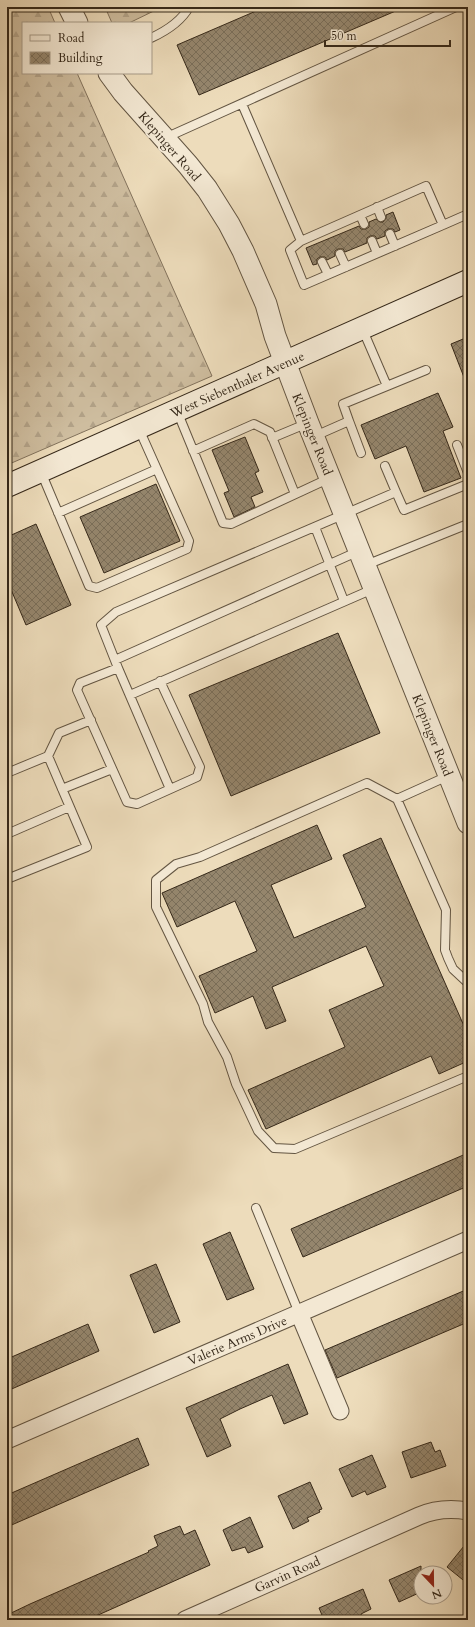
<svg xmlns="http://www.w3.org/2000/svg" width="475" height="1627" font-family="Cardo,serif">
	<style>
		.forest { fill: url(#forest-firs); stroke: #82725c }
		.building { fill: url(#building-cross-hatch); stroke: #352819 }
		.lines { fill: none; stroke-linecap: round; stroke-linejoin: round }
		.service-casing { stroke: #635542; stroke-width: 10 }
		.minor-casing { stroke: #635542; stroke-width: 19 }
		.tertiary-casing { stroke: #635542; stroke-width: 23 }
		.secondary-casing { stroke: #352819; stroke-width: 24 }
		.service { stroke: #f3e8d3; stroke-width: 8 }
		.minor { stroke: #f3e8d3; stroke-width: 17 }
		.tertiary { stroke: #f3e8d3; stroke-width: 21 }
		.secondary { stroke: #f3e8d3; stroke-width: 22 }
		.labels { text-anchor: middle; stroke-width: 4; stroke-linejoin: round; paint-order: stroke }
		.street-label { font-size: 13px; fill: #352819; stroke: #f3e8d3 }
	</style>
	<defs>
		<pattern id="forest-firs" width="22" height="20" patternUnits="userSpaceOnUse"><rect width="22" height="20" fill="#cebd9f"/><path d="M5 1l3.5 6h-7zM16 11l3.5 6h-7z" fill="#b2a288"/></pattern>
		<pattern id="building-cross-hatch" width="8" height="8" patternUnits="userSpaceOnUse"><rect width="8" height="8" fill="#95866d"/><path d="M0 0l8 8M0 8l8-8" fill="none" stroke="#7a6e59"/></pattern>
	</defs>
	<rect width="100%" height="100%" fill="#eddcbb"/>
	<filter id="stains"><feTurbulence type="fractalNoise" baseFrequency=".005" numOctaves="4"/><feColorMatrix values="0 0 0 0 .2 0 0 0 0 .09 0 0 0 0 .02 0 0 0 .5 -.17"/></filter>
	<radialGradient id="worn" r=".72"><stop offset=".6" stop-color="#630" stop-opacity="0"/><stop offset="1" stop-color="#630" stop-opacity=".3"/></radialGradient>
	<!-- forest -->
	<path class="forest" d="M7,7H48L55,23H23V73H77L212,376L7,465Z
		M105,7H162L129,23H112Z"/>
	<!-- building -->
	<path class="building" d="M254,7H405L199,95L177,45L256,11Z
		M393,212L400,230L395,232L393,229H388L385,231V236L377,239L375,236H370L367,238V243L345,252L343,249H338L335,251V256L327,260L325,257H320L317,259V264L313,265L306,248L359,226L361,229H366L369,227V222L376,219L380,222H383L386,218V215Z
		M468,337V385H467L451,344Z
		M438,393L453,427L443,431L461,478L424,492L406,446L375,459L361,425Z
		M245,437L259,471L255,473L263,492L251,497L255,507L234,517L224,493L229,491L212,450Z
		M156,484L180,541L104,573L80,517Z
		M36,524L71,605L26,625L7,580V537Z
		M338,633L380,733L231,796L189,695Z
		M317,825L332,859L271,885L294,938L366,907L343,855L381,838L468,1035V1061L439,1074L431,1056L266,1129L248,1090L345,1047L329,1010L384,986L366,946L272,987L286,1021L266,1029L253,996L215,1013L199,976L257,951L235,901L177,927L162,893Z
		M468,1153V1186L303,1257L291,1229Z
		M230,1232L254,1289L227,1300L203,1244Z
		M156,1264L180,1322L154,1333L130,1275Z
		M468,1289V1322L337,1378L325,1350Z
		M88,1324L99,1351L7,1391V1359Z
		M288,1364L308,1414L284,1424L272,1395L240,1409L220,1419L231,1446L207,1457L186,1408Z
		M138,1438L149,1465L7,1527V1495Z
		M431,1442L435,1452L440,1450L446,1466L411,1478L402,1452Z
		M372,1455L386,1487L367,1495L365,1491L352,1497L339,1469Z
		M310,1482L322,1509L319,1510L320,1512L307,1518L309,1521L293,1529L278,1496Z
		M250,1517L263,1547L248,1553L245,1547L232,1551L223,1530Z
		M180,1526L184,1535L195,1530L210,1565L87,1620H7V1615L30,1604L149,1552L148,1551L158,1546L154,1536Z
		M468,1541V1584L447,1567Z
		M421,1566V1592L399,1602L389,1580Z
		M363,1589L371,1609L361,1614L363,1620H324L319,1608Z"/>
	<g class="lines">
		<!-- service casing -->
		<g class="service-casing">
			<path id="service" d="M151,38C166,31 181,22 189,7
				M242,104L301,241L426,186L443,225L468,214
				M165,138L456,7
				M377,207L381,217
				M360,215L364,224
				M390,234L395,246
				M301,241L290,250L304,285L443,225
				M372,241L377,253
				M340,254L346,267
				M322,262L328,274
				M362,328L387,386
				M177,411L223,523L231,524L330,478
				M349,421L343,404L426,370
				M315,436L349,421L361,453
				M272,438L308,423
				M457,445L468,473
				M193,451L254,424L270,432L295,494
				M385,466L396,492
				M41,472L89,586L97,588L187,549L189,541L139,429
				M58,513L157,469
				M315,527L344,601
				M366,565L468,524
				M115,660L359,551
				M118,668L170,789
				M160,681L200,767L197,777L137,804L127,802L77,690L80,683L118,668L101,625L116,612L396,492L404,510L468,484
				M130,695L373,589
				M7,773L48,756L59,733L91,720
				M448,776L397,799L446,910L445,950L448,958L453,969L468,983
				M62,789L112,769
				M397,799L367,783L200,857L176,864L156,880V907L203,1004L208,1022L227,1057L236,1084L258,1131L274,1148L295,1149L468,1076
				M7,834L69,807
				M7,879L87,847L48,756
				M256,1208L299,1313"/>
		</g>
		<!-- minor casing -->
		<g class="minor-casing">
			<path id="minor" d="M299,1313L340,1411
				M7,1440L468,1240
				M185,1620L419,1516C435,1509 450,1508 468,1511"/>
		</g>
		<!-- tertiary casing -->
		<g class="tertiary-casing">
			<path id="tertiary" d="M69,7L77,23
				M109,73L123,92L188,165L207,189L229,224L243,251L266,304L275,336L308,423L468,823"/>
		</g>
		<!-- secondary casing -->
		<g class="secondary-casing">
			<path id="secondary" d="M7,486L468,281"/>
		</g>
		<!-- service -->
		<use href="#service" class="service"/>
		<!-- minor -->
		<use href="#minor" class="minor"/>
		<!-- tertiary -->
		<use href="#tertiary" class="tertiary"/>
		<!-- secondary -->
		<use href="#secondary" class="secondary"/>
	</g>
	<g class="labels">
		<!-- street labels -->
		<g class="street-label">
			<text transform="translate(170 146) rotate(49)" y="5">Klepinger Road</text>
			<text transform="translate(237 384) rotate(-24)" y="5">West Siebenthaler Avenue</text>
			<text transform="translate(313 434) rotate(68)" y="5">Klepinger Road</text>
			<text transform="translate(433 735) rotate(68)" y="5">Klepinger Road</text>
			<text transform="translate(237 1340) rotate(-23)" y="5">Valerie Arms Drive</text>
			<text transform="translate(287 1574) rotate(-24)" y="5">Garvin Road</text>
		</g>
	</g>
	<!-- margin -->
	<rect width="475" height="1627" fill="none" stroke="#eddcbb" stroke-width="24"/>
	<rect x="8" y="8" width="459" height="1611" fill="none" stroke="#352819" stroke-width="2"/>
	<rect x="12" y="12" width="451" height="1603" fill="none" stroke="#352819"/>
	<!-- legend -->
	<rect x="22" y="22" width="130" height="52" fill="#f3e8d3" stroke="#a79b89"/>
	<rect x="30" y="35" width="20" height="6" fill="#f3e8d3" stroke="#a79b89"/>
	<text x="58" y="42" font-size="12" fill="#352819">Road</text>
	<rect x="30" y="52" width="20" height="12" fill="url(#building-cross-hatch)" stroke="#a79b89"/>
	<text x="58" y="62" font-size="12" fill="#352819">Building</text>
	<!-- north arrow -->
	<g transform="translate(433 1585) rotate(158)"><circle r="19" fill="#f3e8d3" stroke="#a79b89"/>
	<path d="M0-3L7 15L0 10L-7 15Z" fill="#8f2418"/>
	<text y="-6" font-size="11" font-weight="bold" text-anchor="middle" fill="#352819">N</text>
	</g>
	<!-- scale -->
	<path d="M325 40v6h125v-6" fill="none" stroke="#352819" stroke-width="2"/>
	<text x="331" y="40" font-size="12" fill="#352819" stroke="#f3e8d3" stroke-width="3" paint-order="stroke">50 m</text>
	<rect width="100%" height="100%" filter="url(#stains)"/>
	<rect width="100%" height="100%" fill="url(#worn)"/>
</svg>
